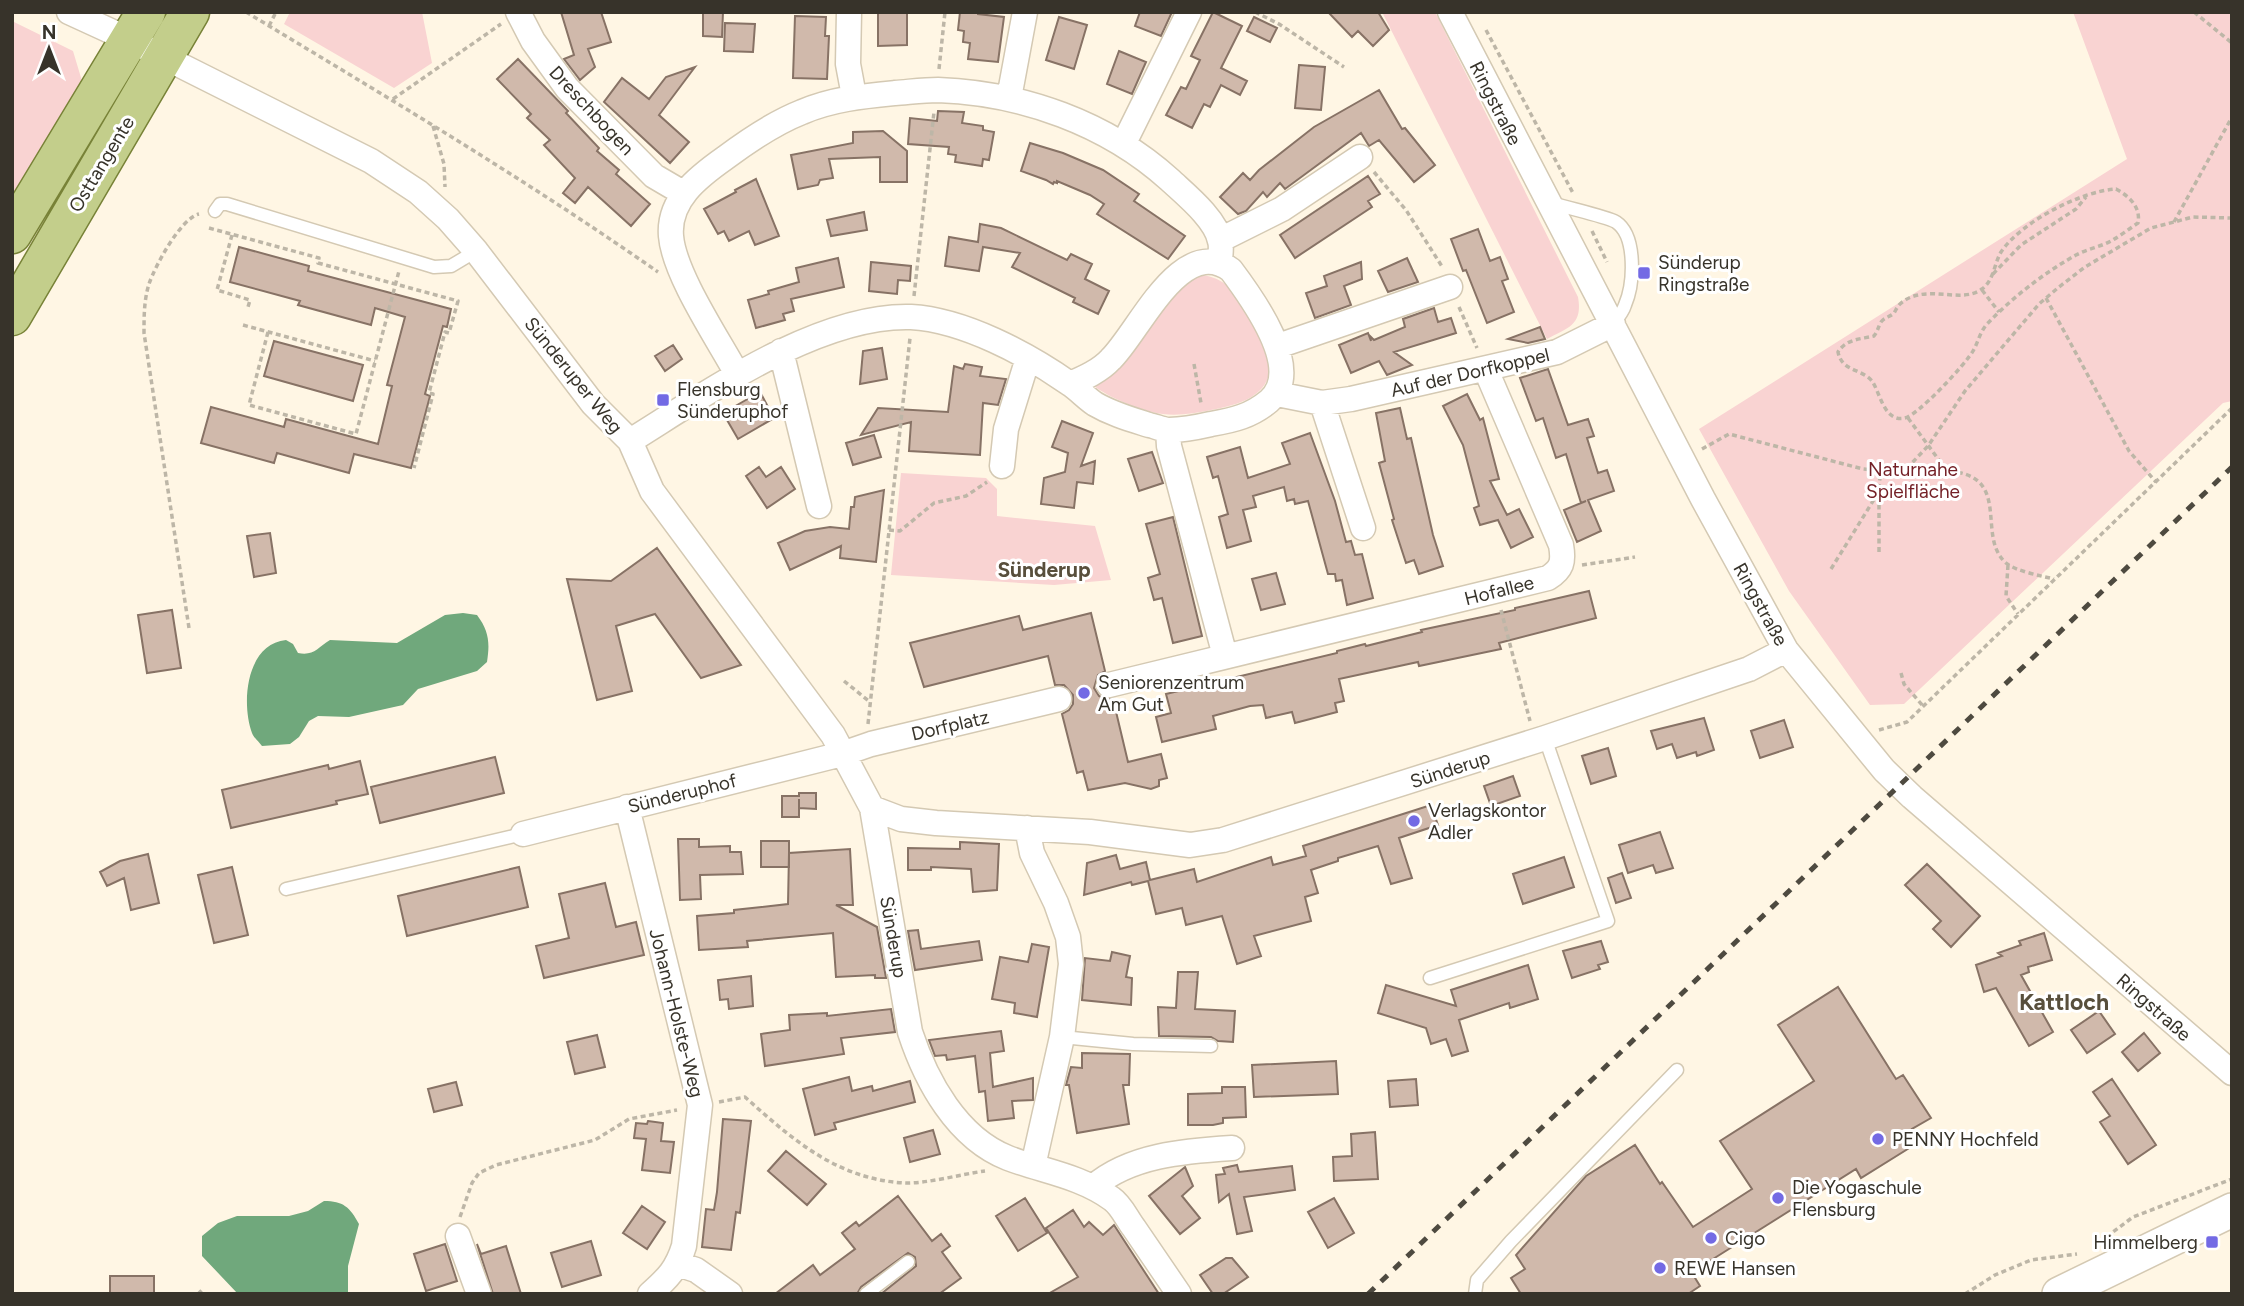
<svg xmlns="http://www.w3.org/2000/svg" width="2244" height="1306" font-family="Figtree,sans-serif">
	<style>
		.green { fill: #f9d3d2 }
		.water { fill: #70a87c }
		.building { fill: #d0b9ab; stroke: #877265; stroke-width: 2 }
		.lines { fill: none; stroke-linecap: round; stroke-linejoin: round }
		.lane-casing { stroke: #d4c9b3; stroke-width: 15 }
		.street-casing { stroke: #d4c9b3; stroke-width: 27 }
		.secondary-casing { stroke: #d4c9b3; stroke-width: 36 }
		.primary-casing { stroke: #788237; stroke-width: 41 }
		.path { stroke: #bdb6a7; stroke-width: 3.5; stroke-dasharray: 5 3.5; stroke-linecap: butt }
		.lane { stroke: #fff; stroke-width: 12 }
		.street { stroke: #fff; stroke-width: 24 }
		.secondary { stroke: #fff; stroke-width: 33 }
		.primary { stroke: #c3ce8b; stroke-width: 38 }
		.rail { stroke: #4e4a40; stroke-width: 5; stroke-dasharray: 9 9; stroke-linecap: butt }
		.poi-dot { fill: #736ae4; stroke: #fff; stroke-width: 2.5 }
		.labels { text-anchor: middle; stroke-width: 6; stroke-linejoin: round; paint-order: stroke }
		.street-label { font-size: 19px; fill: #37332a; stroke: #fff }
		.poi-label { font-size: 19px; fill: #37332a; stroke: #fff; text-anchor: start }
		.park-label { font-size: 19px; fill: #731f25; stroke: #fff }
		.neighbourhood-label { font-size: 21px; font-weight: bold; fill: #584f3c; stroke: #fff }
		.quarter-label { font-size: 23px; font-weight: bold; fill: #584f3c; stroke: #fff }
	</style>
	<rect width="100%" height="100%" fill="#fff6e4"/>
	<!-- green -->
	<path class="green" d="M290,12H422L432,63L394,88L284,24Z
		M1382,12H1435L1578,297C1583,325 1568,328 1547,339Z
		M2073,12H2232V401L2223,403L1904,704L1870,705L1789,591L1699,429L2127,159Z
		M12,21L73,51L82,81L12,196Z
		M1200,275C1225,277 1235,292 1247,313C1253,324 1264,338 1268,350C1279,393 1244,404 1211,410C1196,413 1179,416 1163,414C1145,412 1109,398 1094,386L1177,286Z
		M901,473L986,478L997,489V516L1095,526L1111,580L1054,585L891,575Z"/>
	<!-- water -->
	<path class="water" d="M463,613L477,615C489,631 490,643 487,662L477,671L418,689L403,705L349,717L318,716L309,721L299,737L290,744L262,746C259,742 254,738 252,733C241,703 246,644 286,640L293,644L298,653C314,656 317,648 330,640L397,643L445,615Z
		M324,1201C343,1201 350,1207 359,1224L348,1266V1294H238L202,1256V1236L218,1223L237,1216H289L308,1211Z"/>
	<!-- building -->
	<path class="building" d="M561,12H601L611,42L588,49L595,67L580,80L564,59L574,55Z
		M703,12H723L722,37L703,36Z
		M878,12H907V45L878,46Z
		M960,12H978V14L1004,17L998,62L968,59L970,43L963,42L964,31L958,30Z
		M1140,12H1172L1161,36L1135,26Z
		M1213,12L1242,26L1221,68L1247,81L1240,95L1221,85L1210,107L1204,104L1192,128L1166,115L1181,87L1186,89L1200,60L1191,56Z
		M1328,12H1378L1389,30L1373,46L1358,31L1352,37Z
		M795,16L826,17L825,36H829L827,79L793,78Z
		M1059,17L1087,25L1074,69L1046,60Z
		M1254,17L1277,28L1270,42L1247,31Z
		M725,23L755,24L753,52L724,51Z
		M1119,51L1146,62L1132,94L1107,84Z
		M518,59L568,111L566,113L599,148L597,151L619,170L616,174L650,204L631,226L588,187L575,203L563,193L575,178L544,145L550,140L527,118L531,114L497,79Z
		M1299,65L1325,67L1321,110L1295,108Z
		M695,67L659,115L689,142L670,163L604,102L622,78L649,99L666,77Z
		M1379,90L1402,129L1405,128L1435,165L1414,182L1379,140L1369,146L1361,133L1285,189L1280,183L1267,197L1263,192L1246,211L1238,214L1220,197L1243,173L1250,180L1259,170L1314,127Z
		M938,111L964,112L962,123L983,126V130L994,132L989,160L983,159L982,166L955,162L956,155L948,154L949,147L908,144L910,118L937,121Z
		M883,131L907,151V182H880V157L829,159L833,178L820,180L818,185L798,189L791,155L853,143V132Z
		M1030,143L1063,153L1103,170L1139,194L1134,201L1185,236L1168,259L1097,214L1104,204L1090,195L1057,181V183L1054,182L1053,184L1046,180L1021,171Z
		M1368,176L1380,194L1368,201L1372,207L1295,258L1280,235Z
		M756,179L779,236L755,245L749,231L729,241L724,231L718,234L704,209L736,192L735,190Z
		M864,212L867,230L831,236L827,220Z
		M980,224L1001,228L1067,260L1071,254L1092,264L1085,279L1109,291L1098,314L1073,302L1075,298L1012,267L1020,253L983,247L979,271L945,266L949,237L978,242Z
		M1478,229L1490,261L1500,257L1508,279L1502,281L1514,312L1487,323L1466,270L1463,271L1451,239Z
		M239,247L309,266L308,271L451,309L447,327L443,326L425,394L430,396L411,468L354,454L349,473L277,453L274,463L201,443L211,407L284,427L286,419L378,444L392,386L387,385L405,317L375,308L371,325L298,305L300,301L230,282Z
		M838,258L844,287L791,299L794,311L783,314L785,320L756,328L748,300L769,294L768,291L799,282L796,268Z
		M1407,258L1418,282L1388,292L1378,271Z
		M871,262L911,266L910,281L898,280L897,294L869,291Z
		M1361,262L1362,279L1344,286L1351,305L1315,318L1306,293L1327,286L1324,276Z
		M1434,308L1438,322L1451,318L1456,333L1394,352L1412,365L1387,375L1379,361L1351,373L1339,345L1368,333L1371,341L1370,336L1374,340L1405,327L1403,319Z
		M1540,327L1545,339L1528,343L1508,339Z
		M274,341L363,365L353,401L264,376Z
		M673,345L682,359L665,371L655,356Z
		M882,348L887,379L860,384L863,351Z
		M965,364L982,367L980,376L1006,379L998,405L983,403L980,455L909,451L911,422L861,435L878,408L948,412L954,366L963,369Z
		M1548,369L1568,425L1588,419L1594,436L1587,438L1598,473L1607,470L1614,491L1588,500L1601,531L1577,542L1564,510L1586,501L1581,503L1566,454L1556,458L1543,418L1536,421L1520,378Z
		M760,392L774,418L738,439L723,413Z
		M1467,394L1480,420L1483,418L1499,479L1490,481L1507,515L1519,509L1533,537L1511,548L1498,520L1480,525L1474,508L1479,506L1463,445L1443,406Z
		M1400,408L1407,439L1411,438L1433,535L1443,566L1419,574L1414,560L1406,563L1392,520L1394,519L1379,463L1385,461L1376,413Z
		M1062,421L1093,433L1081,466L1095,461L1093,484L1077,482L1074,508L1041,504L1044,478L1065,472L1068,453L1052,447Z
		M1310,433L1335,501L1346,542L1351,541L1355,555L1362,554L1373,598L1347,605L1342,580L1336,581L1335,574H1328L1308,501L1295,504L1294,499L1287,501L1284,487L1253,496L1256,507L1243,510L1251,541L1227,548L1219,517L1228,514L1218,476L1213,478L1207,457L1240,447L1248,478L1290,464L1282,443Z
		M874,435L881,457L853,465L846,443Z
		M1152,452L1163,483L1139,491L1128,459Z
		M759,467L766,477L781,467L795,489L767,508L746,476Z
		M884,490L876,562L840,558L841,546L790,570L778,543L805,531L830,527L849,529L851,507H854L855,497Z
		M1173,517L1202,636L1173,643L1162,598L1154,600L1148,578L1160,574L1146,524Z
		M270,533L276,573L254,577L247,536Z
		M657,548L741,665L701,678L655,614L616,626L632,691L597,700L567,579L611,581Z
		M1276,573L1285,604L1261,610L1252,579Z
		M1589,591L1596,618L1499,643L1501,649L1419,666L1418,662L1339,679L1344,701L1335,703L1337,712L1295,723L1292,712L1266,718L1263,705L1250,706L1213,716L1216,729L1162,742L1156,717L1171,713L1166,694L1337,653V651L1365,644L1366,646L1422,632L1421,630L1515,610V608Z
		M172,610L181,668L147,673L138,615Z
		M1091,613L1105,671L1098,675L1094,688L1099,696L1106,699H1113L1128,762L1161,754L1167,778L1159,780V786L1151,789L1125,783L1088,790L1083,771L1077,773L1062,714L1069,710L1073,704V695L1064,685H1055L1048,656L924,687L910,643L1019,616L1023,630Z
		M1704,718L1714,750L1697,756L1696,752L1677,758L1672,744L1657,749L1651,731Z
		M1784,720L1793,747L1760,758L1751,731Z
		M1608,748L1616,776L1591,784L1582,756Z
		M495,757L504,793L380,823L371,787Z
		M360,761L368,794L336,801L337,804L231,828L222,790L328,765L329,769Z
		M1513,776L1520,796L1491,806L1484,786Z
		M799,793H816V809L799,808V799V817H782V796H799Z
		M1431,805L1438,825L1399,838L1412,878L1391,884L1378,846L1338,858V861L1311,870L1318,893L1305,897L1311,921L1254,936L1261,956L1237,964L1222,916L1186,925L1182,908L1156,914L1148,881L1132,885L1131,882L1084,895L1087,863L1116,855L1120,869L1146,862L1150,880L1194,869L1197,882L1271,857L1273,865L1306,856L1303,846Z
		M1660,832L1673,868L1656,873L1653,865L1628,873L1619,845Z
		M678,839H699V847L730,846V852H741L743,874L700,875L701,899L680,900Z
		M761,841H789V867H761Z
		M960,842L999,844L997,890L973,892L971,869L931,867V870H908V848L960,849Z
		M850,849L853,905H836L877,927L886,978H875V975L836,977L833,933L747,941L748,947L699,950L697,916L734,913V910L788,904L789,853Z
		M148,854L159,903L131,910L124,878L107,886L100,872L120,861Z
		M1564,857L1574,887L1523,904L1513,874Z
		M1927,864L1980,916L1951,947L1933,929L1941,921L1905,885Z
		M232,867L248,935L214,943L198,875Z
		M519,867L528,907L407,936L398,896Z
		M1622,873L1631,898L1616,903L1608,878Z
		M605,883L616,927L636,922L644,955L544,978L536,946L569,938L559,894Z
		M918,930L921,949L979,941L982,960L915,970L908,931Z
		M2044,933L2052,960L2028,967L2029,972L2021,975L2053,1032L2029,1046L1996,988L1984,992L1976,965L2002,956L1998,953L2021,945L2019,941Z
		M1601,941L1608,962L1598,965L1600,969L1572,978L1563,951Z
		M1032,944L1049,947L1037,1017L1014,1013L1015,1003L992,999L1000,957L1028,962Z
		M1112,952L1130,956L1126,977L1132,978L1131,1005L1082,1000L1085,958L1110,961Z
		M1528,965L1538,999L1510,1008L1509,1003L1459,1020L1468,1051L1452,1056L1446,1039L1431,1044L1426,1028L1378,1013L1386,985L1456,1006L1451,990Z
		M1178,972H1198L1195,1009L1235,1011L1233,1042L1218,1041L1211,1037L1159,1036L1158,1007L1176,1008Z
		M751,976L753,1006L729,1009L728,999L720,1000L718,980Z
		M1838,987L1896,1079L1903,1075L1931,1118L1912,1129L1919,1142L1861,1178L1856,1169L1713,1259L1692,1273L1700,1286L1688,1294H1521L1511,1278L1525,1269L1516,1255L1586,1176L1635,1145L1660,1184L1662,1182L1693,1227L1752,1189L1720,1141L1814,1081L1778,1025Z
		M891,1009L895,1032L841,1038L844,1054L765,1066L761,1034L790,1030L789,1015L827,1013V1016Z
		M2099,1011L2115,1034L2087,1053L2071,1030Z
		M1001,1031L1004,1051L990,1053L993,1087L1033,1078V1100L1012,1101L1014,1118L988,1121L985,1091L979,1092L975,1056L947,1060L946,1055L935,1056L929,1040Z
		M2144,1033L2160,1053L2138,1071L2122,1052Z
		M597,1035L605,1067L575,1074L567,1042Z
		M1082,1053L1130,1054L1129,1085H1123L1129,1124L1077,1133L1069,1085H1066L1071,1067L1082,1068Z
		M1336,1061L1338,1094L1254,1097L1252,1065Z
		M849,1077L852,1091L872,1086L873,1091L910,1081L915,1102L834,1123L836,1129L815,1135L803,1089Z
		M1416,1079L1418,1105L1390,1107L1388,1081Z
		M2112,1079L2156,1145L2128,1164L2100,1122L2110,1116L2093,1092Z
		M456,1082L462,1105L434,1112L428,1089Z
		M1222,1087H1245L1246,1117L1223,1118V1123L1213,1125H1188V1094L1222,1093Z
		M723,1119L751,1121L740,1213L736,1212L731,1250L702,1247L706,1209L714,1210L717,1192Z
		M648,1121L663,1123L661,1141L674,1142L670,1173L642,1170L646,1139L634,1138L636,1123L647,1124Z
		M933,1130L940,1154L910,1162L904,1138Z
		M1375,1132L1378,1179L1334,1181L1333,1157L1352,1156L1351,1134Z
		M786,1151L826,1184L807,1205L768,1171Z
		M1237,1165L1239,1172L1292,1166L1295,1190L1244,1197L1252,1231L1237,1234L1229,1194L1219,1202L1216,1175L1225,1174L1223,1168Z
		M1185,1167L1193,1186L1182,1196L1200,1218L1180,1234L1149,1196Z
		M898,1196L932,1241L941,1234L950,1246L942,1252L961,1278L939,1294H881L916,1266L915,1257L908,1253L861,1287L857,1294H775L813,1265L820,1275L855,1249L842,1233L856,1222L859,1226Z
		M1025,1198L1047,1233L1018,1251L996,1216Z
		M1334,1198L1354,1233L1328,1248L1308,1212Z
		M642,1206L665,1222L647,1249L623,1233Z
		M1073,1210L1084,1227L1089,1222L1103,1235L1114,1225L1159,1294H1048L1078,1277L1046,1228Z
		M591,1241L601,1275L562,1287L551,1253Z
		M445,1244L457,1281L426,1291L414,1254Z
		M477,1244L481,1254L506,1246L521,1294H493Z
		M1226,1258H1232L1248,1277L1223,1294H1213L1200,1275Z
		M110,1276H154V1294H110Z"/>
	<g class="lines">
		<!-- lane casing -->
		<g class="lane-casing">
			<path id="lane" d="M1552,203C1567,208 1605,216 1616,222C1637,236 1634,284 1625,305C1623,312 1618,318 1613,324
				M215,211L220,204H227L434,267L451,266L476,251
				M286,889L523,834
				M1430,978L1608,921L1545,738
				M1062,1037L1133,1044L1211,1046
				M866,1294L908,1262
				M1475,1294L1477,1280L1511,1241L1677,1070"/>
		</g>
		<!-- street casing -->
		<g class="street-casing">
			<path id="street" d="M69,12L130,40L371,161L418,192L448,219L476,251L593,404L630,441L652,491L833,735L872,808L910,1032C926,1081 957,1138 1008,1158C1042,1171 1081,1176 1112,1199C1121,1205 1127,1219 1134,1228C1149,1250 1164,1272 1179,1294
				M518,12L533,41L567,88L654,176L683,193
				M849,12L848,64L854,96
				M1450,12L1703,499L1786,650L1884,770L1912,797L2232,1073
				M1009,98L1025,12
				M1124,143L1189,12
				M1220,240L1282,209L1360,157
				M1278,346L1450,287
				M781,351L819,506
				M737,374C718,339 674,274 671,236C668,200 698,177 725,158C749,140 774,123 802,112C832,99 864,96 895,93C909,92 924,90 938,90C1022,93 1107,123 1170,180C1186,195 1216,219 1220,241C1222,247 1220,255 1220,262
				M1277,394L1322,403L1351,399L1557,352L1613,324
				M1322,403L1363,528
				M1168,430L1169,446L1225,656
				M630,441C706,394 818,314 911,317C964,320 1027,354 1070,384C1079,390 1086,398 1095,404C1112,414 1130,419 1149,425C1155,426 1163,430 1169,430C1183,430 1198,427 1211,424C1234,420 1251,416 1269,401C1305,370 1252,298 1231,270C1181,233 1139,332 1111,359C1100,371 1084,378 1070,384
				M1002,466L1006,429L1028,358
				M1109,685L1548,578C1562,569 1564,562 1561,545L1486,370
				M627,807L700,1105L684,1246C677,1269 668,1278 650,1294
				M872,808L901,819L936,823L1090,832L1190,845L1223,840L1545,738L1749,669L1786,650
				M1027,828L1032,853L1056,903L1068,937L1071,964L1062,1037L1033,1166
				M523,834L842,754L871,744L1059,699
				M1093,1187C1130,1155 1185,1151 1232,1148
				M458,1236L479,1294
				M678,1264L696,1270L730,1294"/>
		</g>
		<!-- secondary casing -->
		<g class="secondary-casing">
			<path id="secondary" d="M2059,1294L2232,1210"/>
		</g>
		<!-- primary casing -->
		<g class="primary-casing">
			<path id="primary" d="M12,234L146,12
				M12,316L190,12"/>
		</g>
		<!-- path -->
		<path class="path" d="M246,12C385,96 525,179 658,272
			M1255,12L1279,24L1344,67
			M2194,12L2232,43
			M269,26L276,12
			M1486,30L1573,193
			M939,69L945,12
			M393,99L501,24
			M433,126L444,164L445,187
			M1374,172L1406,210L1443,268
			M2116,189C2129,196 2141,207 2138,223C2129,229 2120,236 2111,241C2100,247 2087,249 2076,255C2044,273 2013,297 1988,323C1980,331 1978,343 1973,351C1965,365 1918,415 1905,418C1884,423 1880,392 1872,381C1861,368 1842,372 1838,352C1846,339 1861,339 1874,336C1878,331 1878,327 1881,322C1885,317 1890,317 1894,313C1896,310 1897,307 1900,304C1924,282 1961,305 1982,289C1994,280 1994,264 2001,252C2021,222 2081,191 2116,189Z
			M2174,222L2232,117
			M209,228L319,258L318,263L458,301L449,333L445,332L429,393L433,394L414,468
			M1592,231L1607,262
			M232,235L217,290L250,300L248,307
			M1993,274L2021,245L2076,209L2086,197
			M1982,290L1999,312
			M914,296L934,112
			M2046,298L2129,451L2156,482
			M1459,307L1477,348
			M243,325L375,361
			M268,332L249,405L356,434L399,271
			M1194,364L1201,403
			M1908,418L1947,471C2014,475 1975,536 2006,563C2015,571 2042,576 2054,579
			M1702,449L1729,434L1863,469L1886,471L1910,465L1928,446L1965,391L2039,304L2059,287L2085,267L2151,228L2193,217L2232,218
			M1879,496V554
			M889,530L900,531L934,503L966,496L987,482
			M1582,565L1635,557
			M2008,565L2006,596L2018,614
			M1831,569L1878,493L1881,470
			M1501,610L1530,721
			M189,628L144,333C144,316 144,300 149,284C155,266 181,218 199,214
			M1901,673L1904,684L1923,706
			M844,681L870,702
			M868,724L910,338
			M1879,730L1907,722L2232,408
			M719,1102L745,1097C793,1140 837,1179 904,1183C926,1184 962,1174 985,1171
			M460,1217L472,1183L479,1173L496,1165L595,1140L629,1119L677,1110
			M2093,1247L2133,1217L2232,1179
			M198,1294L203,1289
			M1965,1294L1995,1275L2031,1260L2077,1254"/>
		<!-- lane -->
		<use href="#lane" class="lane"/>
		<!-- street -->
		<use href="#street" class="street"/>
		<!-- secondary -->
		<use href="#secondary" class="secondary"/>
		<!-- primary -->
		<use href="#primary" class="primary"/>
		<!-- rail -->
		<path class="rail" d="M1368,1294L2232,467"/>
	</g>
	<!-- markers -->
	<g class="poi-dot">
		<rect x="1637" y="266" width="14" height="14" rx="3.5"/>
		<rect x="656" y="393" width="14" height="14" rx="3.5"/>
		<circle cx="1084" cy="693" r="7"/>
		<circle cx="1414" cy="821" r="7"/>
		<circle cx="1878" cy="1139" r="7"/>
		<circle cx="1778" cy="1198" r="7"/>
		<circle cx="1711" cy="1238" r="7"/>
		<rect x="2205" y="1235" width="14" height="14" rx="3.5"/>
		<circle cx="1660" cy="1268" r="7"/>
	</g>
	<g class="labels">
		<!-- street labels -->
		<g class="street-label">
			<text transform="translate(1496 103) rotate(63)" y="7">Ringstraße</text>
			<text transform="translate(592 110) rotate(47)" y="7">Dreschbogen</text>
			<text transform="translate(101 164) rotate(-59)" y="7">Osttangente</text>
			<text transform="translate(1470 372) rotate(-13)" y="7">Auf der Dorfkoppel</text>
			<text transform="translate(574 375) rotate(51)" y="7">Sünderuper Weg</text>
			<text transform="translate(1499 590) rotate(-14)" y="7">Hofallee</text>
			<text transform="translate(1761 604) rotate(61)" y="7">Ringstraße</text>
			<text transform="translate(950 725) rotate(-13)" y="7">Dorfplatz</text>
			<text transform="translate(1450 769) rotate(-18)" y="7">Sünderup</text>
			<text transform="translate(682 793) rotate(-14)" y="7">Sünderuphof</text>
			<text transform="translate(894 937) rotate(80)" y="7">Sünderup</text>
			<text transform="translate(2154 1007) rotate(41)" y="7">Ringstraße</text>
			<text transform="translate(677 1013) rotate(76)" y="7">Johann-Holste-Weg</text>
		</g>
		<!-- poi labels -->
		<g class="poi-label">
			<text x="1658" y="269">Sünderup<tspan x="1658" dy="22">Ringstraße</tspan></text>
			<text x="677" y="396">Flensburg<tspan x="677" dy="22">Sünderuphof</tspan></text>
			<text x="1098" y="689">Seniorenzentrum<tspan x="1098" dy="22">Am Gut</tspan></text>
			<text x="1428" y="817">Verlagskontor<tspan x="1428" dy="22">Adler</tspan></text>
			<text x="1892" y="1146">PENNY Hochfeld</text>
			<text x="1792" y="1194">Die Yogaschule<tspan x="1792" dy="22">Flensburg</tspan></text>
			<text x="1725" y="1245">Cigo</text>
			<text x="2198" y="1249" text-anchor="end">Himmelberg</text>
			<text x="1674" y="1275">REWE Hansen</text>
		</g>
		<!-- park labels -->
		<g class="park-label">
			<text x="1913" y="476">Naturnahe<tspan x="1913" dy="22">Spielfläche</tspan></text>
		</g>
		<!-- neighbourhood labels -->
		<g class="neighbourhood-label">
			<text x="1044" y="577">Sünderup</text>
		</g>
		<!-- quarter labels -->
		<g class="quarter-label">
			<text x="2064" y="1010">Kattloch</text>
		</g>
	</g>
	<!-- border -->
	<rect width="2244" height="1306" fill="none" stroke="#37332a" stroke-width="28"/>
	<!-- north arrow -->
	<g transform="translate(49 49)" stroke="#ffffff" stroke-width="5" paint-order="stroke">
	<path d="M0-5L12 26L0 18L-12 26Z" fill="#37332a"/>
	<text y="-10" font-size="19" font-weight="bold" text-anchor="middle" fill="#37332a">N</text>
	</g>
</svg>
